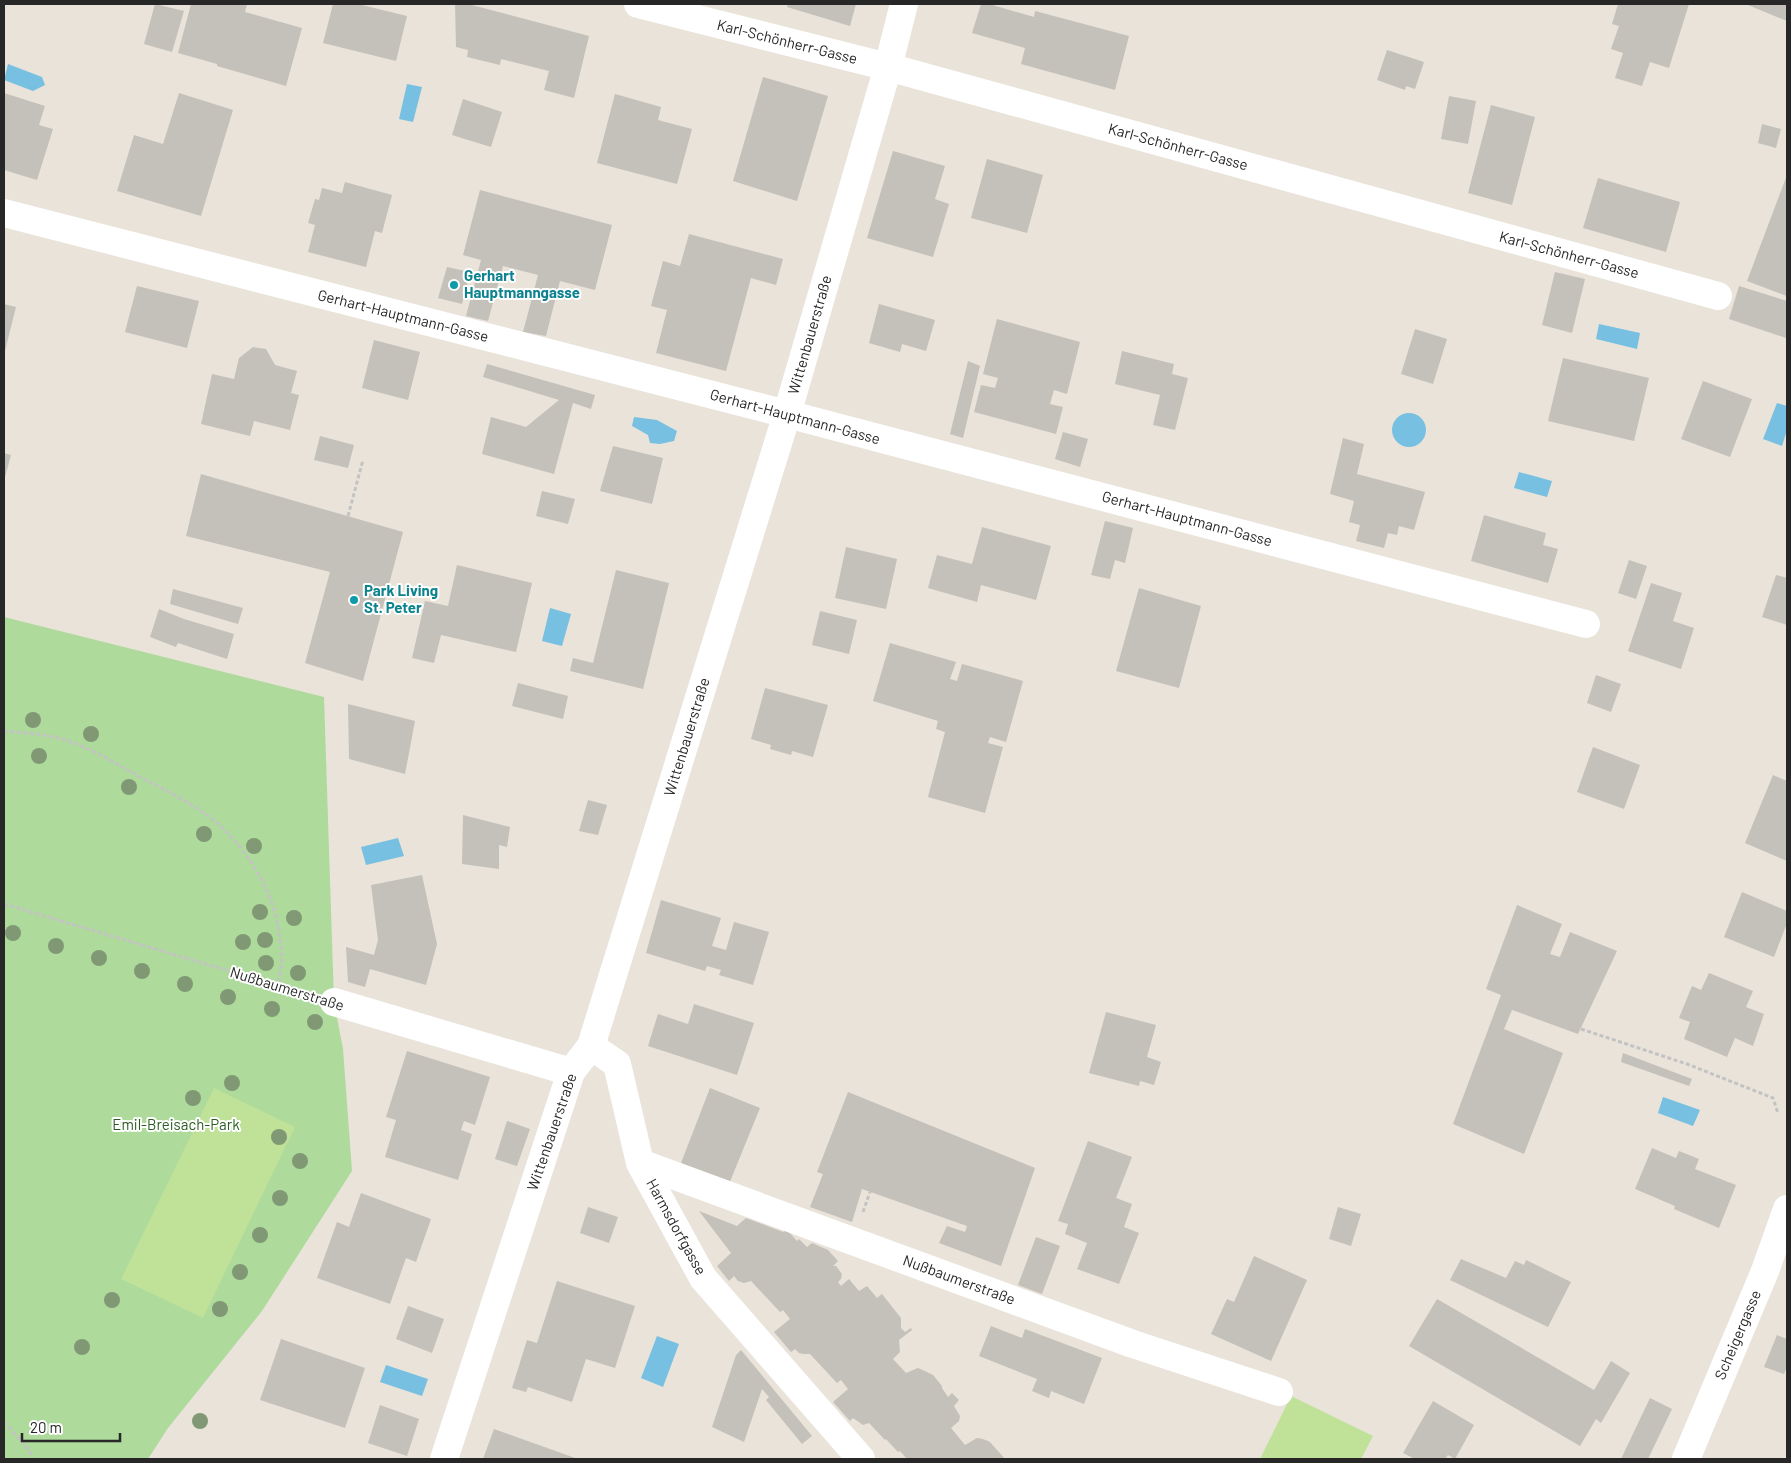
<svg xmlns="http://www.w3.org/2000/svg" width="1791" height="1463" font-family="Barlow,sans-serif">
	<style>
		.green { fill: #aeda9c }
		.pitch { fill: #bfe198 }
		.water { fill: #77c0e1 }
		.building { fill: #c4c0ba }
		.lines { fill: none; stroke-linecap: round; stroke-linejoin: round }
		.path { stroke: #c3c3c3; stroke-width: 3; stroke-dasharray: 4 2.5; stroke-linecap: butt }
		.minor { stroke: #fff; stroke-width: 28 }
		.tree { fill: #809974 }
		.culture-dot { fill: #0f9aa8; stroke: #fff; stroke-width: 2 }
		.labels { text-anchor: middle; stroke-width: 4; stroke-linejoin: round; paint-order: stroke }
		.street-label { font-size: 15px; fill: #272727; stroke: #fff }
		.culture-label { font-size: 15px; font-weight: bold; fill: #0d838f; stroke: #fff; text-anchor: start }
		.park-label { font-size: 15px; fill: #2a5c20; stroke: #fff }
	</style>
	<rect width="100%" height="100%" fill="#e9e3da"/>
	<!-- green -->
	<path class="green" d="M4,617L324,697L334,1002L343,1049L352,1171L262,1311L168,1428L148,1459H4Z"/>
	<!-- pitch -->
	<path class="pitch" d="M214,1088L295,1127L203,1318L121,1279Z
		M1291,1396L1373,1436L1361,1459H1260Z"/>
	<!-- water -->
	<path class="water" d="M8,64L42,77L45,85L33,91L4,80Z
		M407,84L422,87L413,122L399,119Z
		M1599,324L1640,333L1637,349L1596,339Z
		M1777,403L1787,406V430L1782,446L1763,439Z
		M1392 430a17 17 0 1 1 34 0a17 17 0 1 1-34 0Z
		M634,417L657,420L677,431L674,441L660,444L650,443L648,435L632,426Z
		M1519,472L1552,481L1547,497L1514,488Z
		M550,608L571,614L562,646L542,641Z
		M398,838L404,856L366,865L361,847Z
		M1663,1097L1700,1110L1693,1126L1658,1113Z
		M657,1336L679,1344L663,1387L641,1378Z
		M386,1365L428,1379L422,1396L380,1382Z"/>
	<!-- building -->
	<path class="building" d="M155,4L184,11L172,52L144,44Z
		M191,4H247L245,12L302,28L286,86L217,66V64L178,53Z
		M333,4H358L407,16L396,61L323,43Z
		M455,4H468L589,36L574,98L544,90L549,71L501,59L500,65L467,57L468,50L456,47Z
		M788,4H856L850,26L787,7Z
		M981,4H989L1034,17L1035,11L1129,36L1115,90L1021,64L1025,48L972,33Z
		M1618,4H1689L1669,68L1650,62L1642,86L1615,78L1623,53L1611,49L1619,26L1612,24Z
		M1749,4H1787V21L1748,5Z
		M1387,50L1424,62L1415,89L1406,86L1405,90L1377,80Z
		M763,77L828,96L797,201L733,181Z
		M4,93L45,106L39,125L53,129L37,180L4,170Z
		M179,93L233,110L201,216L117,191L134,135L163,144Z
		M615,94L661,107L658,120L692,129L677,184L597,163Z
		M1449,96L1476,101L1468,144L1441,139Z
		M463,99L502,112L491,147L452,135Z
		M1491,105L1535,117L1512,205L1468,193Z
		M1762,124L1781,129L1776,148L1758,143Z
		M893,151L945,166L935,199L949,204L933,257L867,238Z
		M987,159L1043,175L1027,233L971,218Z
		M1787,175V296L1747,281Z
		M1598,178L1680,202L1666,252L1583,228Z
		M345,182L392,195L382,233L375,231L366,267L308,252L315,225L308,223L315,199L319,200L322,188L342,193Z
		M480,190L612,225L595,290L560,281L546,336L523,332L538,275L503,266L488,321L466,316L481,260L463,255Z
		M689,234L783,259L776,285L751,278L726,371L656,353L667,310L651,306L663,261L680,266Z
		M447,267L470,272L462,304L438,298Z
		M1555,272L1585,279L1572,333L1542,325Z
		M137,286L199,301L187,348L125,332Z
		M1739,286L1787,301L1786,338L1729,319Z
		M4,304L16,307L4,355Z
		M879,304L935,320L926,351L902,344L900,352L869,343Z
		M997,319L1080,342L1067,394L1054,390L1050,404L1063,407L1056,434L974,412L981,385L995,388L998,378L983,374Z
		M1415,329L1447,339L1433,384L1401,374Z
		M374,340L420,352L408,400L362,388Z
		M253,347L266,349L275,365L297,371L291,393L299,395L290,430L254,421L250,436L201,424L212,374L234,379L239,358Z
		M1122,351L1174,364L1172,374L1188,378L1175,430L1153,425L1160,395L1115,384Z
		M1563,358L1649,378L1634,441L1548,421Z
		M968,361L980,366L963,438L950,434Z
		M487,364L595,395L591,409L573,403L554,474L482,454L491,417L526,427L559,400L483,377Z
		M1703,381L1752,399L1730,457L1681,439Z
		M1063,432L1088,439L1080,467L1055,459Z
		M320,436L354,445L348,468L314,460Z
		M1343,438L1364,444L1357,474L1425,492L1414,530L1399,526L1397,535L1388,533L1384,548L1356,541L1360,525L1349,522L1354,501L1330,494Z
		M613,446L663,458L652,504L600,491Z
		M4,453L11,455L4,481Z
		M201,474L403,532L363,681L305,663L330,572L186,536Z
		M542,491L575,499L568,524L536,516Z
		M1484,515L1546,533L1543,545L1558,549L1548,583L1471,561Z
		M1105,521L1133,528L1125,563L1115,560L1110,579L1091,575Z
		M982,527L1051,546L1036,600L981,585L977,602L928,588L937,555L972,564Z
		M846,547L897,559L886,609L835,598Z
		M1629,560L1647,566L1636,599L1618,593Z
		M457,565L532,583L516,652L441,635L434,663L412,658L425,601L448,606Z
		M616,570L669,583L643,689L570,671L573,658L593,663Z
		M1776,575L1787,578V625L1762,617Z
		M1651,583L1682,593L1673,621L1694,628L1681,669L1628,651Z
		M1139,588L1201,606L1179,688L1116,671Z
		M173,589L243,608L238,624L170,604Z
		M159,609L184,619L234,634L227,659L178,643L176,647L150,637Z
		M820,611L857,620L849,654L812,645Z
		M890,643L956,662L950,679L957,681L962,664L1023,681L1006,742L990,737L988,743L1003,747L985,813L928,797L945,732L936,729L938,721L873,701Z
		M1596,675L1621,684L1611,712L1587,703Z
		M518,683L568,696L563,719L512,706Z
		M765,688L828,705L813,757L792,751L791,755L770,749L771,745L751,739Z
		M348,704L415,721L405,774L349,759Z
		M1593,747L1640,765L1624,809L1577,792Z
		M1773,775L1787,781V861L1745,843Z
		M588,800L607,805L598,835L579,831Z
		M463,815L510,827L507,847L499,845V869L462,864Z
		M422,875L437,944L426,985L370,969L365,987L348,982L346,947L374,955L378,940L371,885Z
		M1742,892L1787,911V923L1774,957L1724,937Z
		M661,900L721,918L712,946L726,950L734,922L769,932L753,985L719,975L721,970L707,966L705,971L646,953Z
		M1517,905L1562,924L1550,954L1560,957L1570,932L1617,951L1578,1034L1512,1010L1504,1029L1563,1053L1524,1154L1453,1124L1501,995L1486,989Z
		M1709,973L1753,991L1746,1007L1764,1014L1753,1046L1735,1038L1727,1057L1684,1039L1690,1022L1679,1018L1692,986L1701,990Z
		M694,1004L754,1023L737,1075L648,1046L658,1014L688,1024Z
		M1106,1012L1156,1025L1147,1057L1161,1062L1154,1085L1140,1081L1139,1086L1089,1073Z
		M407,1051L490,1077L475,1125L464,1121L461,1130L472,1134L458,1180L385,1157L396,1120L386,1117Z
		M1623,1053L1692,1079L1689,1086L1621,1062Z
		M710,1088L760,1108L729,1184L681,1163Z
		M848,1092L1035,1168L1001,1266L939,1243L947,1226L965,1232L967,1226L862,1189L852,1222L810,1207L823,1174L817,1172Z
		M507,1121L530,1129L517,1166L495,1159Z
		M1088,1141L1132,1157L1116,1198L1132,1204L1124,1227L1139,1233L1119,1284L1077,1269L1087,1243L1065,1234L1068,1224L1058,1221Z
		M1652,1148L1676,1158L1679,1151L1699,1159L1695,1169L1736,1185L1719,1228L1674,1209L1675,1206L1635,1189Z
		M361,1193L431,1219L416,1262L406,1258L390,1304L317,1278L337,1222L349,1227Z
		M588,1207L618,1217L609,1243L580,1233Z
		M1338,1207L1361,1214L1351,1246L1329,1239Z
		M699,1211L737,1226L746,1218L783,1232L787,1230L797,1241L799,1239L807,1247L812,1243L828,1250L838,1261L833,1266H836L842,1274L841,1279L838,1282L841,1286L849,1279L859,1291L867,1286L877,1298L882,1294L901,1318V1328L905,1332L911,1328L912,1330L899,1340L900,1352L893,1359L906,1373L918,1368L925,1371L933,1375L942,1386V1388L948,1397L952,1393L959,1400L954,1406L960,1416L959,1421L951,1428L965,1445L977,1438L983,1439L990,1442L1005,1459H907L900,1451L898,1452L886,1439L885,1440L869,1423L863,1425L853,1418L850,1421L833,1402L848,1389L841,1380L837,1383L810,1354H803L799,1353L795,1349L791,1352L774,1332L790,1319L783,1310L780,1312L751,1281L744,1283L738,1281L734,1276L729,1281L717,1266L731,1253Z
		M1036,1237L1060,1246L1042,1294L1018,1285Z
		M1254,1256L1307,1280L1271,1361L1211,1334L1227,1299L1234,1302Z
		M1461,1259L1506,1278L1515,1261L1524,1265L1526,1260L1571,1282L1548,1327L1450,1280Z
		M557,1281L635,1306L615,1368L586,1359L572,1402L528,1387L526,1392L512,1388L527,1340L537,1343Z
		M1437,1299L1594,1390L1611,1361L1630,1373L1601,1423L1596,1419L1580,1446L1409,1346Z
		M408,1306L444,1319L432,1353L396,1339Z
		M991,1326L1022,1338L1025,1329L1102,1358L1084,1404L1051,1391L1049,1398L1032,1391L1037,1379L979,1356Z
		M1777,1335L1787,1339V1366L1784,1374L1764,1367Z
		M281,1339L365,1368L345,1428L260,1400Z
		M741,1350L812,1436L802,1444L766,1400L769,1397L762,1389L744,1442L712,1427L736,1355Z
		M1650,1398L1672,1409L1648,1459H1621Z
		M1433,1401L1474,1425L1455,1459L1448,1455L1445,1459H1415L1403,1453Z
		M380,1405L419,1419L407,1456L368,1443Z
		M494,1429L578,1459H483Z"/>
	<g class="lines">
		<!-- path -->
		<path class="path" d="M348,516L363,460
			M4,731C26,733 50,734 71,742C96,751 119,765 142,778C165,790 190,802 211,818C244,845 270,884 278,926C282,947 284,965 277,986
			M4,904L307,994
			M1581,1029L1687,1064L1773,1098L1778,1113
			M863,1212L870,1192
			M4,1422L30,1451L32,1459"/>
		<!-- minor -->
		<path class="minor" d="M638,4L888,67L1718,296
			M4,213L787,414L1586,624
			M334,1002L571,1072
			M591,1046L617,1064L640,1163L703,1278L861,1459
			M640,1163L1133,1344L1279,1392
			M444,1459L571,1072L591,1046L787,414L888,67L904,4
			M1686,1459L1765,1271L1787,1209"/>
	</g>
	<!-- trees -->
	<g class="tree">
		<circle cx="33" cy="720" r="8"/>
		<circle cx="91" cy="734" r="8"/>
		<circle cx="39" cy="756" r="8"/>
		<circle cx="129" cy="787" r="8"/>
		<circle cx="204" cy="834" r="8"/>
		<circle cx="254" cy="846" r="8"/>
		<circle cx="260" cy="912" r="8"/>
		<circle cx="294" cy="918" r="8"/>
		<circle cx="13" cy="933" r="8"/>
		<circle cx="265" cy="940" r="8"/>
		<circle cx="243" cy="942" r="8"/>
		<circle cx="56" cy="946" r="8"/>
		<circle cx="99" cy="958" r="8"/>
		<circle cx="266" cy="963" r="8"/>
		<circle cx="142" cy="971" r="8"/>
		<circle cx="298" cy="973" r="8"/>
		<circle cx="185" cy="984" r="8"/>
		<circle cx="228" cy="997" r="8"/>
		<circle cx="272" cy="1009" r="8"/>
		<circle cx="315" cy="1022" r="8"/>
		<circle cx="232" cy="1083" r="8"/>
		<circle cx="193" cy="1098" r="8"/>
		<circle cx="279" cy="1137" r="8"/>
		<circle cx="300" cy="1161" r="8"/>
		<circle cx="280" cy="1198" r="8"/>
		<circle cx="260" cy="1235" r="8"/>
		<circle cx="240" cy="1272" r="8"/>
		<circle cx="112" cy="1300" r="8"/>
		<circle cx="220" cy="1309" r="8"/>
		<circle cx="82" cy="1347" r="8"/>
		<circle cx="200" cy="1421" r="8"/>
	</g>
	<!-- markers -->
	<g class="culture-dot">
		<circle cx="454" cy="285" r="5"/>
		<circle cx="354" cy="600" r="5"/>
	</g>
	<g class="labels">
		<!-- street labels -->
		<g class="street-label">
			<text transform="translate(787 42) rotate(14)" y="5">Karl-Schönherr-Gasse</text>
			<text transform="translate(1178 147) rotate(15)" y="5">Karl-Schönherr-Gasse</text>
			<text transform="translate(1569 255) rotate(15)" y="5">Karl-Schönherr-Gasse</text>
			<text transform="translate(403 316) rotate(14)" y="5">Gerhart-Hauptmann-Gasse</text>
			<text transform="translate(810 335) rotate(-74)" y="5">Wittenbauerstraße</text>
			<text transform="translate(795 417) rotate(15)" y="5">Gerhart-Hauptmann-Gasse</text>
			<text transform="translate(1187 519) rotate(15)" y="5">Gerhart-Hauptmann-Gasse</text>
			<text transform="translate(687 737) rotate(-73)" y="5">Wittenbauerstraße</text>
			<text transform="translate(287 989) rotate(17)" y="5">Nußbaumerstraße</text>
			<text transform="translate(552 1132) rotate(-71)" y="5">Wittenbauerstraße</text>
			<text transform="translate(676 1227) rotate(61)" y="5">Harmsdorfgasse</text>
			<text transform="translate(959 1280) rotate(20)" y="5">Nußbaumerstraße</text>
			<text transform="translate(1738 1335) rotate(-67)" y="5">Scheigergasse</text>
		</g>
		<!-- culture labels -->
		<g class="culture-label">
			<text x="464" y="281">Gerhart<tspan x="464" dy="17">Hauptmanngasse</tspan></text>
			<text x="364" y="596">Park Living<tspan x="364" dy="17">St. Peter</tspan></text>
		</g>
		<!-- park labels -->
		<g class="park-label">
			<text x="176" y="1130">Emil-Breisach-Park</text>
		</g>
	</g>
	<!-- border -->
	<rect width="1791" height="1463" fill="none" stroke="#272727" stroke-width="10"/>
	<!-- scale -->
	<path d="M22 1433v8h98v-8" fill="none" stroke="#272727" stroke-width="2.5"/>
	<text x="30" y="1433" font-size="15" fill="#272727" stroke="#ffffff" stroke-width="4" paint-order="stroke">20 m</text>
</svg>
